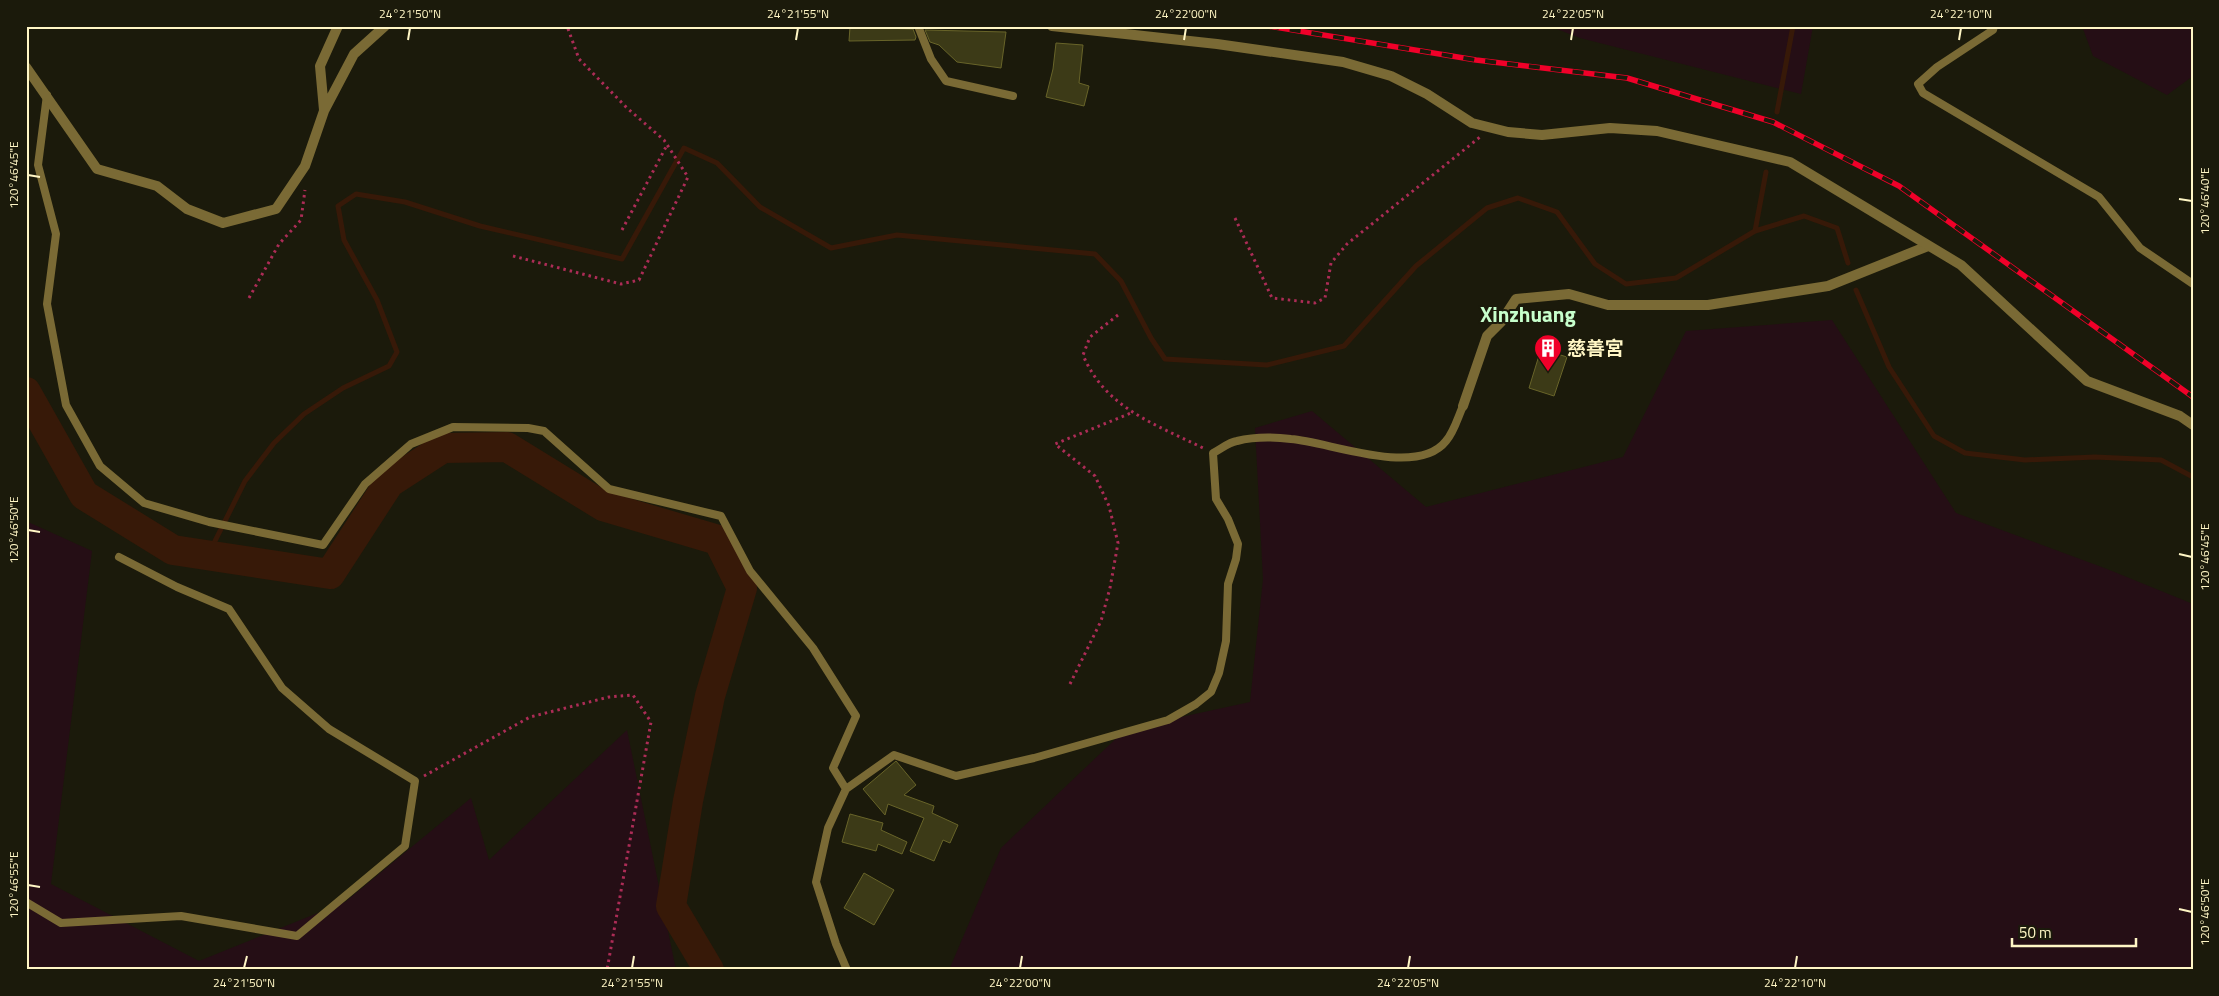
<svg xmlns="http://www.w3.org/2000/svg" width="2219" height="996" font-family="'Titillium Web','Noto Sans TC',sans-serif">
	<style>
		.green { fill: #250e15 }
		.lines { fill: none; stroke-linecap: round; stroke-linejoin: round }
		.stream { stroke: #371908; stroke-width: 5 }
		.river { stroke: #371908; stroke-width: 30 }
		.building { fill: #3c3a17; stroke: #686429 }
		.path { stroke: #ac2c56; stroke-width: 3; stroke-dasharray: 2.5 4; stroke-linecap: butt }
		.service { stroke: #7a6a35; stroke-width: 8 }
		.minor { stroke: #7a6a35; stroke-width: 10 }
		.tertiary { stroke: #7a6a35; stroke-width: 10 }
		.rail-casing { stroke: #f00029; stroke-width: 5.5 }
		.rail { stroke: #1b1a0b; stroke-width: 4; stroke-dasharray: 11; stroke-linecap: butt }
		.ticks { fill: none; stroke: #fff6c5; stroke-width: 2 }
		.labels { text-anchor: middle; stroke-width: 4; stroke-linejoin: round; paint-order: stroke }
		.poi-label { font-size: 19px; font-weight: bold; fill: #fff6c5; stroke: #1b1a0b; text-anchor: start }
		.quarter-label { font-size: 21px; font-weight: bold; fill: #c7ffcc; stroke: #1b1a0b }
		.neatline { fill: none; stroke: #fff6c5; stroke-width: 2 }
		.ticks-label { font-size: 12px; text-anchor: middle; fill: #fff6c5 }
	</style>
	<rect width="100%" height="100%" fill="#1b1a0b"/>
	<!-- green -->
	<path class="green" d="M1549,26H1813L1801,94L1580,38Z
		M2082,26H2193V76L2167,95L2093,56Z
		M1832,320L1956,513L2107,569L2193,604V970H949L1001,848L1126,729L1250,702L1263,579L1255,428L1312,411L1426,507L1623,457L1686,331Z
		M26,521L92,551L51,884L199,961L345,902L471,798L489,860L627,730L676,970H26Z"/>
	<g class="lines">
		<!-- stream -->
		<path class="stream" d="M1777,112L1793,26
			M1755,231L1766,172
			M1856,290L1889,367L1934,436L1965,453L2025,460L2095,457L2161,460L2193,477
			M208,555L245,481L274,443L304,414L343,388L389,366L397,352L377,300L344,240L338,206L356,194L405,202L480,226L622,259L684,148L717,163L760,207L831,248L897,235L1095,254L1121,281L1151,338L1165,359L1267,365L1344,346L1416,266L1487,208L1518,198L1557,212L1595,264L1626,284L1676,278L1755,231L1804,216L1837,228L1848,263"/>
		<!-- river -->
		<path class="river" d="M26,392L84,495L173,550L330,574L389,483L443,448L507,447L603,506L718,540L742,588L710,696L688,801L671,906L709,970"/>
	</g>
	<!-- building -->
	<path class="building" d="M850,27L913,29L916,37L915,40L849,41Z
		M925,30L1006,32L1001,68L957,62L939,45L930,42Z
		M1056,43L1083,45L1079,83L1089,86L1084,106L1046,97L1053,69Z
		M1541,349L1567,357L1554,396L1529,388Z
		M896,761L916,785L904,795L934,806L932,813L958,825L950,843L943,840L934,861L910,851L924,818L888,804L885,815L863,789Z
		M850,814L883,823L881,830L907,842L902,854L878,844L876,851L842,842Z
		M864,873L894,890L874,925L844,908Z"/>
	<g class="lines">
		<!-- path -->
		<path class="path" d="M1235,218L1272,298L1315,303L1325,298L1331,263L1347,244L1480,137
			M622,230L667,145
			M513,256L621,284L639,280L688,177L664,140L627,108L579,59L567,26
			M249,298L279,244L301,220L305,190
			M1118,315L1090,337L1083,355C1105,408 1155,424 1203,448
			M1070,684L1101,621L1110,588L1118,543L1109,506L1095,476L1055,444L1131,413
			M424,776L530,717L609,697L633,695L651,722L607,970"/>
		<!-- service -->
		<path class="service" d="M918,26L931,59L946,81L1013,96
			M1994,26L1993,30L1937,67L1918,84L1923,93L2099,197L2140,248L2193,284
			M47,95L38,165L56,234L47,304L66,405L100,466L144,503L209,522L323,545L365,484L411,444L453,427L528,428L544,431L609,489L721,516L750,571L813,648L856,716L833,768L846,789L828,828L816,882L836,944L847,970
			M846,789L894,755L956,776L1034,758L1168,720L1196,704L1211,692L1219,673L1226,641L1228,584L1236,559L1238,544L1228,519L1216,499L1213,453C1221,449 1229,442 1237,441C1253,437 1274,437 1291,439C1330,442 1417,478 1446,441C1454,432 1458,417 1463,406
			M26,902L61,923L181,916L297,936L405,846L415,781L329,729L282,688L229,609L177,587L119,557"/>
		<!-- minor -->
		<path class="minor" d="M1463,406L1487,336L1501,322L1516,299L1569,294L1608,305H1708L1828,286L1928,246"/>
		<!-- tertiary -->
		<path class="tertiary" d="M1052,26L1217,44L1343,62L1391,76L1427,94L1472,123L1508,132L1542,135L1610,128L1657,131L1790,162L1961,265L2087,381L2180,416L2193,425
			M26,67L97,169L157,186L187,209L223,223L276,209L305,166L324,111L354,54L385,26
			M324,110L320,66L338,26"/>
		<!-- rail casing -->
		<g class="rail-casing">
			<path id="rail" d="M1268,26L1476,60L1627,78L1773,122L1899,186L2193,397"/>
		</g>
		<!-- rail -->
		<use href="#rail" class="rail"/>
	</g>
	<!-- ticks -->
	<path class="ticks" d="M408,40L410,28M796,40L798,28M1184,40L1186,28M1571,40L1573,28M1959,40L1961,28M28,175L40,177M2179,199L2192,201M28,530L40,532M2179,554L2192,557M28,885L40,887M2179,909L2192,912M244,968L247,956M632,968L634,956M1020,968L1022,956M1408,968L1410,956M1795,968L1797,956"/>
	<!-- icons -->
	<defs>
		<g id="building-pin" transform="scale(1.4375)"><path d="M0 17L-7.5 6A9.5 9.5 0 1 1 7.5 6Z" fill="#f00029" stroke="#1b1a0b"/><path d="M-4-6H4V6H1V3H-1V6H-4ZM-2.5-4.3h1.7v1.8h-1.7ZM.8-4.3h1.7v1.8H.8ZM-2.5-1h1.7V.8h-1.7ZM.8-1h1.7V.8H.8Z" fill="#fff"/></g>
	</defs>
	<g fill-rule="evenodd">
		<use href="#building-pin" x="1548" y="348"/>
	</g>
	<g class="labels">
		<!-- poi labels -->
		<g class="poi-label">
			<text x="1567" y="355">慈善宮</text>
		</g>
		<!-- quarter labels -->
		<g class="quarter-label">
			<text x="1528" y="322">Xinzhuang</text>
		</g>
	</g>
	<!-- border -->
	<rect width="2219" height="996" fill="none" stroke="#1b1a0b" stroke-width="55"/>
	<!-- scale -->
	<path d="M2012 938v8h124v-8" fill="none" stroke="#fff6c5" stroke-width="2.5"/>
	<text x="2019" y="938" font-size="15" fill="#fff6c5" stroke="#1b1a0b" stroke-width="4" paint-order="stroke">50 m</text>
	<rect x="28" y="28" width="2164" height="940" class="neatline"/>
	<g class="ticks-label">
		<text x="410" y="18">24°21'50"N</text>
		<text x="798" y="18">24°21'55"N</text>
		<text x="1186" y="18">24°22'00"N</text>
		<text x="1573" y="18">24°22'05"N</text>
		<text x="1961" y="18">24°22'10"N</text>
		<text transform="translate(14 175) rotate(-90)" y="4">120°46'45"E</text>
		<text transform="translate(2205 201) rotate(-90)" y="4">120°46'40"E</text>
		<text transform="translate(14 530) rotate(-90)" y="4">120°46'50"E</text>
		<text transform="translate(2205 557) rotate(-90)" y="4">120°46'45"E</text>
		<text transform="translate(14 885) rotate(-90)" y="4">120°46'55"E</text>
		<text transform="translate(2205 912) rotate(-90)" y="4">120°46'50"E</text>
		<text x="244" y="987">24°21'50"N</text>
		<text x="632" y="987">24°21'55"N</text>
		<text x="1020" y="987">24°22'00"N</text>
		<text x="1408" y="987">24°22'05"N</text>
		<text x="1795" y="987">24°22'10"N</text>
	</g>
</svg>
